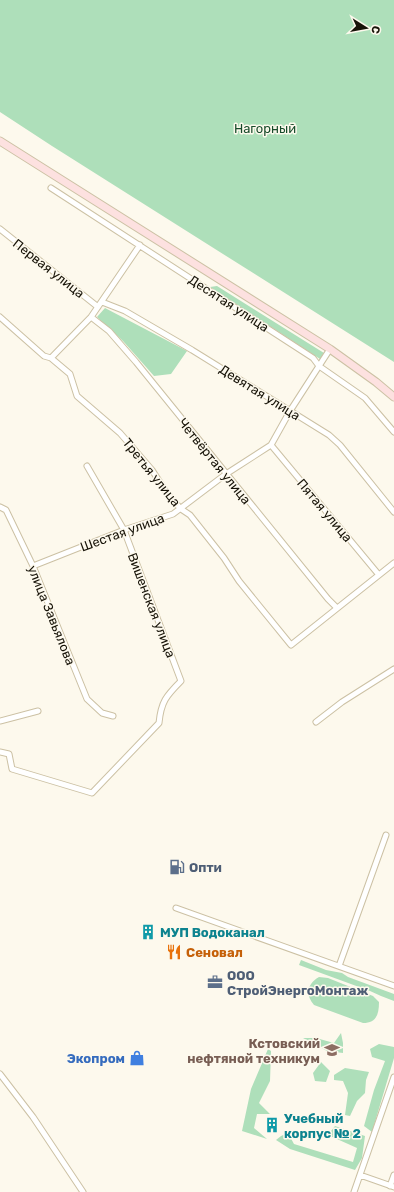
<svg xmlns="http://www.w3.org/2000/svg" width="394" height="1192" font-family="Rubik,sans-serif">
	<style>
		.green { fill: #aedfba }
		.lines { fill: none; stroke-linecap: round; stroke-linejoin: round }
		.minor-casing { stroke: #ccc1a4; stroke-width: 7 }
		.secondary-casing { stroke: #ccc1a4; stroke-width: 9 }
		.minor { stroke: #fff; stroke-width: 5 }
		.secondary { stroke: #fde1e0; stroke-width: 7 }
		.labels { text-anchor: middle; stroke-width: 3; stroke-linejoin: round; paint-order: stroke }
		.park-label { font-size: 13px; fill: #174b2a; stroke: #fdf9ed }
		.street-label { font-size: 13px; fill: #171308; stroke: #fdf9ed }
		.service-label { font-size: 13px; font-weight: bold; fill: #4e5e75; stroke: #fdf9ed; text-anchor: start }
		.culture-label { font-size: 13px; font-weight: bold; fill: #0d838f; stroke: #fdf9ed; text-anchor: start }
		.food-label { font-size: 13px; font-weight: bold; fill: #c56008; stroke: #fdf9ed; text-anchor: start }
		.education-label { font-size: 13px; font-weight: bold; fill: #785e54; stroke: #fdf9ed; text-anchor: end }
		.shop-label { font-size: 13px; font-weight: bold; fill: #366cbe; stroke: #fdf9ed; text-anchor: end }
	</style>
	<rect width="100%" height="100%" fill="#fdf9ed"/>
	<!-- green -->
	<path class="green" d="M0,0H394V362L52,146L0,112Z
		M217,286L324,353L320,359L210,287Z
		M105,308L187,351L171,374L154,376L123,341L97,317Z
		M301,960L326,970L342,973L348,977L394,994V1001L381,996L370,991L299,965Z
		M319,977L328,978L373,996L379,1002C379,1015 376,1023 363,1023L314,1005C305,995 307,984 319,977Z
		M341,1033L343,1043V1053L327,1051L303,1038H316L334,1043Z
		M379,1044L394,1047V1058L372,1132L364,1126L374,1090L385,1061L372,1057L370,1049Z
		M268,1049L271,1051L270,1081L259,1103L270,1114H257L254,1128L267,1139L242,1131L251,1089Z
		M321,1062L330,1071L326,1082L315,1081L313,1073Z
		M345,1068L369,1072L366,1080L365,1093L357,1101L350,1116L345,1115L348,1093L343,1081L334,1080V1075Z
		M335,1126L365,1136L362,1158L355,1170L290,1149L276,1140L281,1136L288,1133L294,1144L353,1162L357,1148L328,1135Z"/>
	<g class="lines">
		<!-- minor casing -->
		<g class="minor-casing">
			<path id="minor" d="M51,188L313,358L319,366L365,398L394,432
				M0,229L98,307
				M102,302L125,311L192,350L329,435L340,445L394,512
				M0,317L44,356L51,358L70,374L77,396L120,433L152,470L168,495L181,509L190,515L224,558L239,581L291,645L394,563
				M91,317L109,331L136,362L328,599L337,608
				M51,358L91,317L140,245
				M271,445L379,575
				M0,507L6,510L33,566L87,699L102,713L113,716
				M33,566L124,530L173,514L226,474L271,445L290,411L330,349
				M0,721L38,711
				M316,722L342,702L394,669
				M0,752L9,754L12,769L92,793L159,723C161,702 166,696 181,681L124,530L87,466
				M176,908L394,986
				M339,966L386,835
				M0,1074L33,1117L83,1192
				M360,1175L394,1187
				M390,1186L394,1175
				M354,1192L394,1077"/>
		</g>
		<!-- secondary casing -->
		<g class="secondary-casing">
			<path id="secondary" d="M0,141L330,349L376,382L394,397"/>
		</g>
		<!-- minor -->
		<use href="#minor" class="minor"/>
		<!-- secondary -->
		<use href="#secondary" class="secondary"/>
	</g>
	<!-- icons -->
	<defs>
		<g id="fuel-bare" transform="scale(1.2)"><path d="M-5.5-6h7V0h2V4h1.3V-2.5L3-4.5l.8-.8L6-3V5H2.5V1h-1V6h-7ZM-4.2-4.7v3.2H.2V-4.7Z" fill="#5c6f8a" stroke="#fdf9ed" stroke-width="2.5" paint-order="stroke"/></g>
		<g id="building-bare" transform="scale(1.2)"><path d="M-4-6H4V6H1V3H-1V6H-4ZM-2.5-4.3h1.7v1.8h-1.7ZM.8-4.3h1.7v1.8H.8ZM-2.5-1h1.7V.8h-1.7ZM.8-1h1.7V.8H.8Z" fill="#0f9aa8" stroke="#fdf9ed" stroke-width="2.5" paint-order="stroke"/></g>
		<g id="restaurant-bare" transform="scale(1.2)"><path d="M-5-6h1v4h1v-4h1v4h1v-4h1v5L-1.5 .5V6h-2V.5L-5-1ZM5-6V6H3V1.5H1.5Q1.5-4 5-6Z" fill="#e8710a" stroke="#fdf9ed" stroke-width="2.5" paint-order="stroke"/></g>
		<g id="office-bare" transform="scale(1.2)"><path d="M-6-3h4V-5.5h4V-3h4V5H-6ZM-1-4.5V-3h2v-1.5ZM-6 0V1H6V0Z" fill="#5c6f8a" stroke="#fdf9ed" stroke-width="2.5" paint-order="stroke"/></g>
		<g id="university-bare" transform="scale(1.2)"><path d="M0-5L7-2L0 1L-7-2ZM-4 1L0 2.5L4 1V4Q0 6-4 4Z" fill="#8d6e63" stroke="#fdf9ed" stroke-width="2.5" paint-order="stroke"/></g>
		<g id="shop-bare" transform="scale(1.2)"><path d="M-5-2.5h2.3a2.7 3.5 0 0 1 5.4 0H5L5.5 6h-11ZM-1.5-2.5h3a1.5 2.3 0 0 0-3 0Z" fill="#3f7fe0" stroke="#fdf9ed" stroke-width="2.5" paint-order="stroke"/></g>
	</defs>
	<g fill-rule="evenodd">
		<use href="#fuel-bare" x="177" y="867"/>
		<use href="#building-bare" x="148" y="932"/>
		<use href="#restaurant-bare" x="174" y="952"/>
		<use href="#office-bare" x="215" y="982"/>
		<use href="#university-bare" x="332" y="1050"/>
		<use href="#shop-bare" x="137" y="1058"/>
		<use href="#building-bare" x="272" y="1125"/>
	</g>
	<g class="labels">
		<!-- park labels -->
		<g class="park-label">
			<text x="265" y="133">Нагорный</text>
		</g>
		<!-- street labels -->
		<g class="street-label">
			<text transform="translate(49 268) rotate(38)" y="5">Первая улица</text>
			<text transform="translate(229 303) rotate(33)" y="5">Десятая улица</text>
			<text transform="translate(260 392) rotate(32)" y="5">Девятая улица</text>
			<text transform="translate(215 461) rotate(51)" y="5">Четвёртая улица</text>
			<text transform="translate(152 472) rotate(51)" y="5">Третья улица</text>
			<text transform="translate(325 510) rotate(50)" y="5">Пятая улица</text>
			<text transform="translate(122 532) rotate(-20)" y="5">Шестая улица</text>
			<text transform="translate(152 605) rotate(69)" y="5">Вишенская улица</text>
			<text transform="translate(52 615) rotate(68)" y="5">улица Завьялова</text>
		</g>
		<!-- service labels -->
		<g class="service-label">
			<text x="189" y="872">Опти</text>
			<text x="227" y="980">ООО<tspan x="227" dy="15">СтройЭнергоМонтаж</tspan></text>
		</g>
		<!-- culture labels -->
		<g class="culture-label">
			<text x="160" y="937">МУП Водоканал</text>
			<text x="284" y="1123">Учебный<tspan x="284" dy="15">корпус № 2</tspan></text>
		</g>
		<!-- food labels -->
		<g class="food-label">
			<text x="186" y="957">Сеновал</text>
		</g>
		<!-- education labels -->
		<g class="education-label">
			<text x="320" y="1048">Кстовский<tspan x="320" dy="15">нефтяной техникум</tspan></text>
		</g>
		<!-- shop labels -->
		<g class="shop-label">
			<text x="125" y="1063">Экопром</text>
		</g>
	</g>
	<!-- north arrow -->
	<g transform="translate(366 28) rotate(101)" stroke="#fdf9ed" stroke-width="3" paint-order="stroke">
	<path d="M0-3L7 15L0 10L-7 15Z" fill="#171308"/>
	<text y="-6" font-size="11" font-weight="bold" text-anchor="middle" fill="#171308">С</text>
	</g>
</svg>
